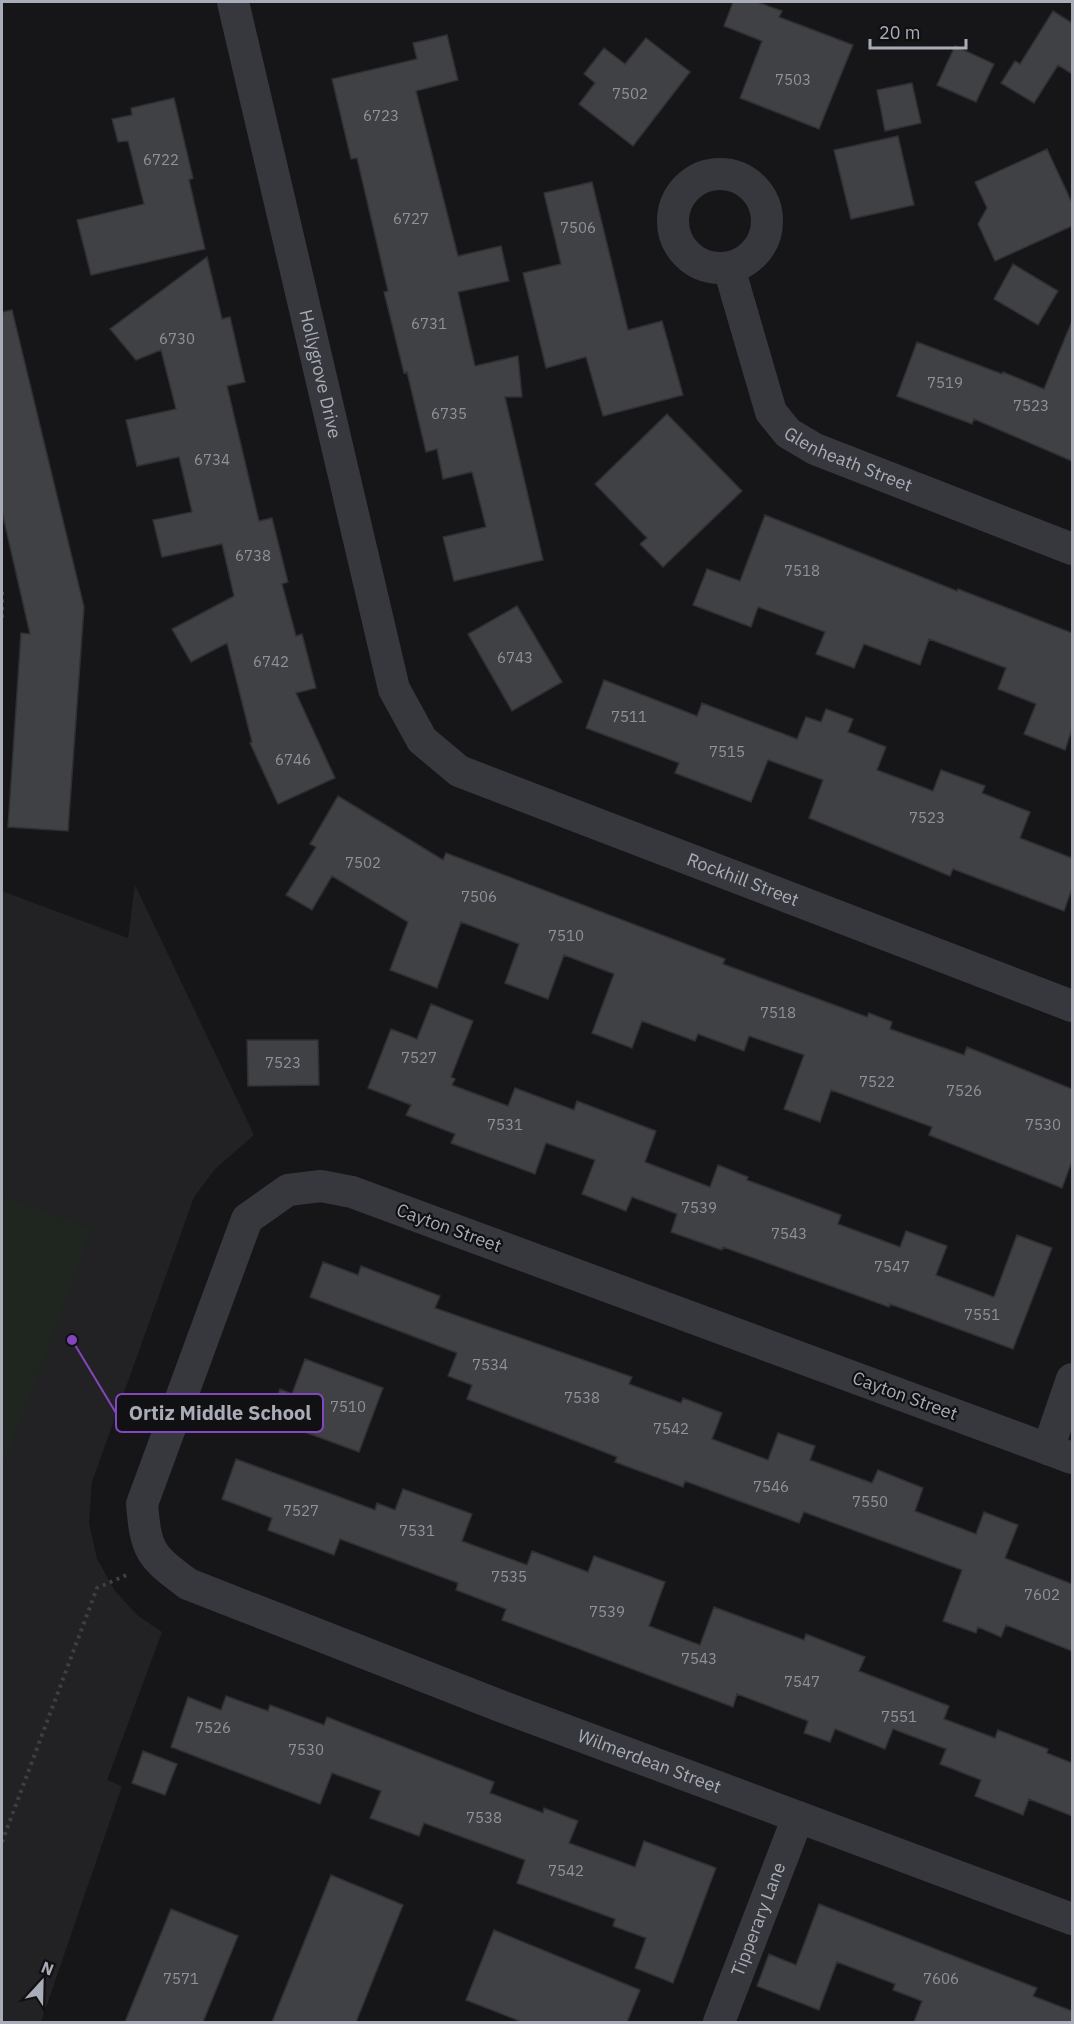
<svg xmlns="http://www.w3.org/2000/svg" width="1074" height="2024" font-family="'IBM Plex Sans',sans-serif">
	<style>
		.built { fill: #222225 }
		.green { fill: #1e261f }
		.building { fill: #404145; stroke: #303034; stroke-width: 1.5 }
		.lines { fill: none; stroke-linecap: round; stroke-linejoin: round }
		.path { stroke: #3d3f44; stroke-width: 4; stroke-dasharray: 3 4.5; stroke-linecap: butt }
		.street { stroke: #37383d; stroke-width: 32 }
		.labels { text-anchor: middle; stroke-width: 4.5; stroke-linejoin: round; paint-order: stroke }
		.number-label { font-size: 15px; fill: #8e929b }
		.street-label { font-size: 18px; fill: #a8adb8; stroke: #111113 }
		.leader { fill: none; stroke: #8446be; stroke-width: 2 }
		.callout-dot { fill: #8446be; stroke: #111113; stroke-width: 2 }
		.callout { fill: #111113; stroke: #8446be; stroke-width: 2 }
		.callout-label { font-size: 20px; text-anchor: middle; font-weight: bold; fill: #a8adb8 }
	</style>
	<rect width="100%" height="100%" fill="#161618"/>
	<!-- built -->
	<path class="built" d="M135,885L254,1135L215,1169L194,1197L92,1482L89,1523L97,1559L115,1591L137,1615L162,1632L107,1780L122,1786L41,2022H2V891L128,938Z"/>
	<!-- green -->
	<path class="green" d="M2,1195L92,1229L2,1470Z"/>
	<!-- building -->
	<path class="building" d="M733,2H757L782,11L779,17L853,45L819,129L740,98L762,41L724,26Z
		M1053,11L1072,23V74L1058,65L1034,103L1001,83L1015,61L1020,64Z
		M447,35L458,80L416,91L458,256L501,246L509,281L458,292L475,366L518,356L522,397H505L543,560L454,581L443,537L486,527L472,472L443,479L437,449L426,452L407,372L404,373L384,292L388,291L357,158L351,159L332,79L417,59L413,43Z
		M646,38L690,72L633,146L579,104L595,83L584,74L604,48L625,64Z
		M955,46L994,64L976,102L937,85Z
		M912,83L921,123L885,131L877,90Z
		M174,98L193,178L189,180L205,249L91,275L77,220L144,204L128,141L118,142L112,119L132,115L131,108Z
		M898,136L914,205L851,219L834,150Z
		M1047,149L1072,203V226L995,261L978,224L987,208L975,182Z
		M592,182L628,330L662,321L683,395L603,416L586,357L546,368L523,273L561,264L544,193Z
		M207,257L222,319L230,317L245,382L227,386L259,521L272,518L288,582L282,584L296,636L302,634L316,688L296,693L335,778L278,804L250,743L252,742L227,643L191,662L172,629L234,596L222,544L162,557L153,520L192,512L179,457L137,466L126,420L176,409L161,350L136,360L110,329Z
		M1013,264L1058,291L1038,325L994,299Z
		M12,310L84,607L68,831L8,827L21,633L30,634L2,512V312Z
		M1072,321V461L974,419L972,424L897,396L917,342L1002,374L1003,372L1044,389Z
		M667,414L742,491L663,567L640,544L647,538L595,484Z
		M765,515L957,591L958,589L1072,633V729L1065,750L1024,734L1036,704L998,689L1006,668L929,639L920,665L864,644L854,668L816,654L825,632L758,607L751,627L693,605L707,569L740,581Z
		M517,606L562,682L512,711L468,634Z
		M604,680L697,716L702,703L797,739L806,717L821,722L826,709L853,719L848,732L886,747L877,770L933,791L941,770L985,786L982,793L1030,812L1020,838L1072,858V888L1064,911L953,869L950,876L809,818L823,780L768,760L751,802L675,773L679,763L586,728Z
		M338,796L443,860L446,853L725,959L723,964L867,1017L869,1013L892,1022L890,1029L964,1055L967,1047L1072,1089V1161L1062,1188L929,1135L932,1127L831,1090L820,1122L784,1109L804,1055L749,1036L744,1051L698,1034L695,1041L642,1021L632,1048L592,1033L614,974L564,955L548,999L505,983L519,944L461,922L437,988L390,970L408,922L332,876L312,910L286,895L316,847L310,844Z
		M431,1004L473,1021L451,1077L455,1079L452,1085L508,1106L515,1088L574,1110L577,1101L656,1131L645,1162L710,1187L718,1165L748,1177L747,1180L841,1215L838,1224L900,1247L906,1231L947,1246L936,1275L994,1297L1017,1235L1052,1248L1013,1349L890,1304L889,1307L723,1247L722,1250L671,1232L677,1214L632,1197L626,1211L582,1194L595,1160L546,1143L535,1174L451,1143L455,1134L406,1115L411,1105L368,1088L391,1029L417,1039Z
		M247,1040H318L319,1085L248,1086Z
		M323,1262L358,1275L361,1266L440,1296L435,1308L632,1377L629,1384L681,1403L683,1398L722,1413L712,1439L768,1460L778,1433L815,1446L810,1460L872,1483L878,1470L923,1488L915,1511L976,1534L984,1512L1018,1525L1005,1558L1072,1584V1651L1006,1625L1001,1637L978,1627L976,1633L943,1621L962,1570L804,1512L799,1523L685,1481L683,1487L615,1462L617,1457L467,1399L472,1385L448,1376L457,1353L310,1297Z
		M305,1359L383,1388L359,1452L269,1419L280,1389L292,1394Z
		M236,1459L375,1510L377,1503L395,1510L403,1489L472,1514L462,1541L527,1565L532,1551L588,1572L594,1556L665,1582L649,1626L700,1645L714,1607L804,1640L806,1634L865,1657L859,1671L949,1706L944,1719L995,1738L998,1730L1048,1749L1047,1753L1072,1763V1816L1029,1799L1023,1815L975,1796L981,1780L940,1764L946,1749L893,1729L885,1749L835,1729L830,1742L804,1733L808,1721L737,1694L733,1707L502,1620L506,1609L456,1590L458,1583L340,1539L334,1555L268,1530L272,1518L222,1499Z
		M226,1696L268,1711L270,1705L324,1725L327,1717L494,1782L490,1793L543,1813L544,1808L578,1821L569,1843L635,1867L644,1841L716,1868L673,1983L635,1968L646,1938L613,1926L615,1919L517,1883L525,1860L424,1823L419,1836L370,1818L381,1791L332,1773L320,1804L171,1747L188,1697L221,1710Z
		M143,1751L177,1764L165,1795L132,1783Z
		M331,1875L403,1905L356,2022H272Z
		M819,1904L1037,1988L1033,1996L1072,2011V2022H914L922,2001L893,1990L895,1984L837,1962L819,2010L757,1986L769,1954L796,1965Z
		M171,1909L238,1936L203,2022H125Z
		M494,1930L640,1990L627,2022H522L466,2000Z"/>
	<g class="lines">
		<!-- path -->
		<path class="path" d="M2,592V618
			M2,1842L97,1588L129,1574"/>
		<!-- street -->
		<g class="street">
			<path id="s1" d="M233,2L394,689L422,740L459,771L1072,1006"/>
			<circle cx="720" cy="221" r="47"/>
			<path id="s2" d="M729,268L771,412L788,433L815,449L1072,549"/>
			<path d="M1048,1449L1072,1379"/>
			<path id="s3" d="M1072,1458L352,1192L321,1186L288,1190L247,1219L142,1504C146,1551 150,1556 188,1584L503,1707L1072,1919"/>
			<path id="s4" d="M719,2022L798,1817"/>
		</g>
	</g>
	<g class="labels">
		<!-- number labels -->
		<g class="number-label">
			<text x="793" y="85">7503</text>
			<text x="630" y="99">7502</text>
			<text x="381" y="121">6723</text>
			<text x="161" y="165">6722</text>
			<text x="411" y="224">6727</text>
			<text x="578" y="233">7506</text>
			<text x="429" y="329">6731</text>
			<text x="177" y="344">6730</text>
			<text x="945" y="388">7519</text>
			<text x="1031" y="411">7523</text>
			<text x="449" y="419">6735</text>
			<text x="212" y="465">6734</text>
			<text x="253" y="561">6738</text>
			<text x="802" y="576">7518</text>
			<text x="515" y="663">6743</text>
			<text x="271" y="667">6742</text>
			<text x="629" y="722">7511</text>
			<text x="727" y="757">7515</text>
			<text x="293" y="765">6746</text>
			<text x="927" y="823">7523</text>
			<text x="363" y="868">7502</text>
			<text x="479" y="902">7506</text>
			<text x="566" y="941">7510</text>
			<text x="778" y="1018">7518</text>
			<text x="419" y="1063">7527</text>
			<text x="283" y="1068">7523</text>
			<text x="877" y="1087">7522</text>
			<text x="964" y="1096">7526</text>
			<text x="505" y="1130">7531</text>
			<text x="1043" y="1130">7530</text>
			<text x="699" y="1213">7539</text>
			<text x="789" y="1239">7543</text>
			<text x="892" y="1272">7547</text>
			<text x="982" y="1320">7551</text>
			<text x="490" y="1370">7534</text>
			<text x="582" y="1403">7538</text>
			<text x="348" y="1412">7510</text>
			<text x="671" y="1434">7542</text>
			<text x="771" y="1492">7546</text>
			<text x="870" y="1507">7550</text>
			<text x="301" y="1516">7527</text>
			<text x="417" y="1536">7531</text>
			<text x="509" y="1582">7535</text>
			<text x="1042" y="1600">7602</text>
			<text x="607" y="1617">7539</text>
			<text x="699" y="1664">7543</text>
			<text x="802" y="1687">7547</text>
			<text x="899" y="1722">7551</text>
			<text x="213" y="1733">7526</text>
			<text x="306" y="1755">7530</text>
			<text x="484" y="1823">7538</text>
			<text x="566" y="1876">7542</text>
			<text x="181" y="1984">7571</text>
			<text x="941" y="1984">7606</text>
		</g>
		<!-- street labels -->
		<g class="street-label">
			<text dy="6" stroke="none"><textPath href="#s1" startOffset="382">Hollygrove Drive</textPath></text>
			<text dy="6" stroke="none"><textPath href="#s2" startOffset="243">Glenheath Street</textPath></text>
			<text dy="6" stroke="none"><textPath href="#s1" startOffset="1116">Rockhill Street</textPath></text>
			<text transform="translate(449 1228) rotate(20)" y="6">Cayton Street</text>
			<text transform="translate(905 1396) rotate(20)" y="6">Cayton Street</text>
			<text dy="6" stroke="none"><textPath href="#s3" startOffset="1778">Wilmerdean Street</textPath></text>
			<text dy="6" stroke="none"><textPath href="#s4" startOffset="110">Tipperary Lane</textPath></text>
		</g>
	</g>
	<!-- callouts -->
	<path class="leader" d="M72 1340L116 1413"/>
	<circle class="callout-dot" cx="72" cy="1340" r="6"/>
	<rect class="callout" x="116" y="1394" width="207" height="38" rx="6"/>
	<g class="callout-label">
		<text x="220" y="1420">Ortiz Middle School</text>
	</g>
	<!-- border -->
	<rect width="1074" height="2024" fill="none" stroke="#a8adb8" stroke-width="6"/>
	<!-- north arrow -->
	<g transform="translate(42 1982) rotate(22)" stroke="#111113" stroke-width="4.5" paint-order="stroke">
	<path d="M0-4.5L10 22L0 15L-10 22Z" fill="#a8adb8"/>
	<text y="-9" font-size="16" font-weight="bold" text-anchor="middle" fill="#a8adb8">N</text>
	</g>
	<!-- scale -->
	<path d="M870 39v9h96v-9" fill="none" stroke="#a8adb8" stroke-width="3"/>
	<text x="879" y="39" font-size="18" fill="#a8adb8" stroke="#111113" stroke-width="4.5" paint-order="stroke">20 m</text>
</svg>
